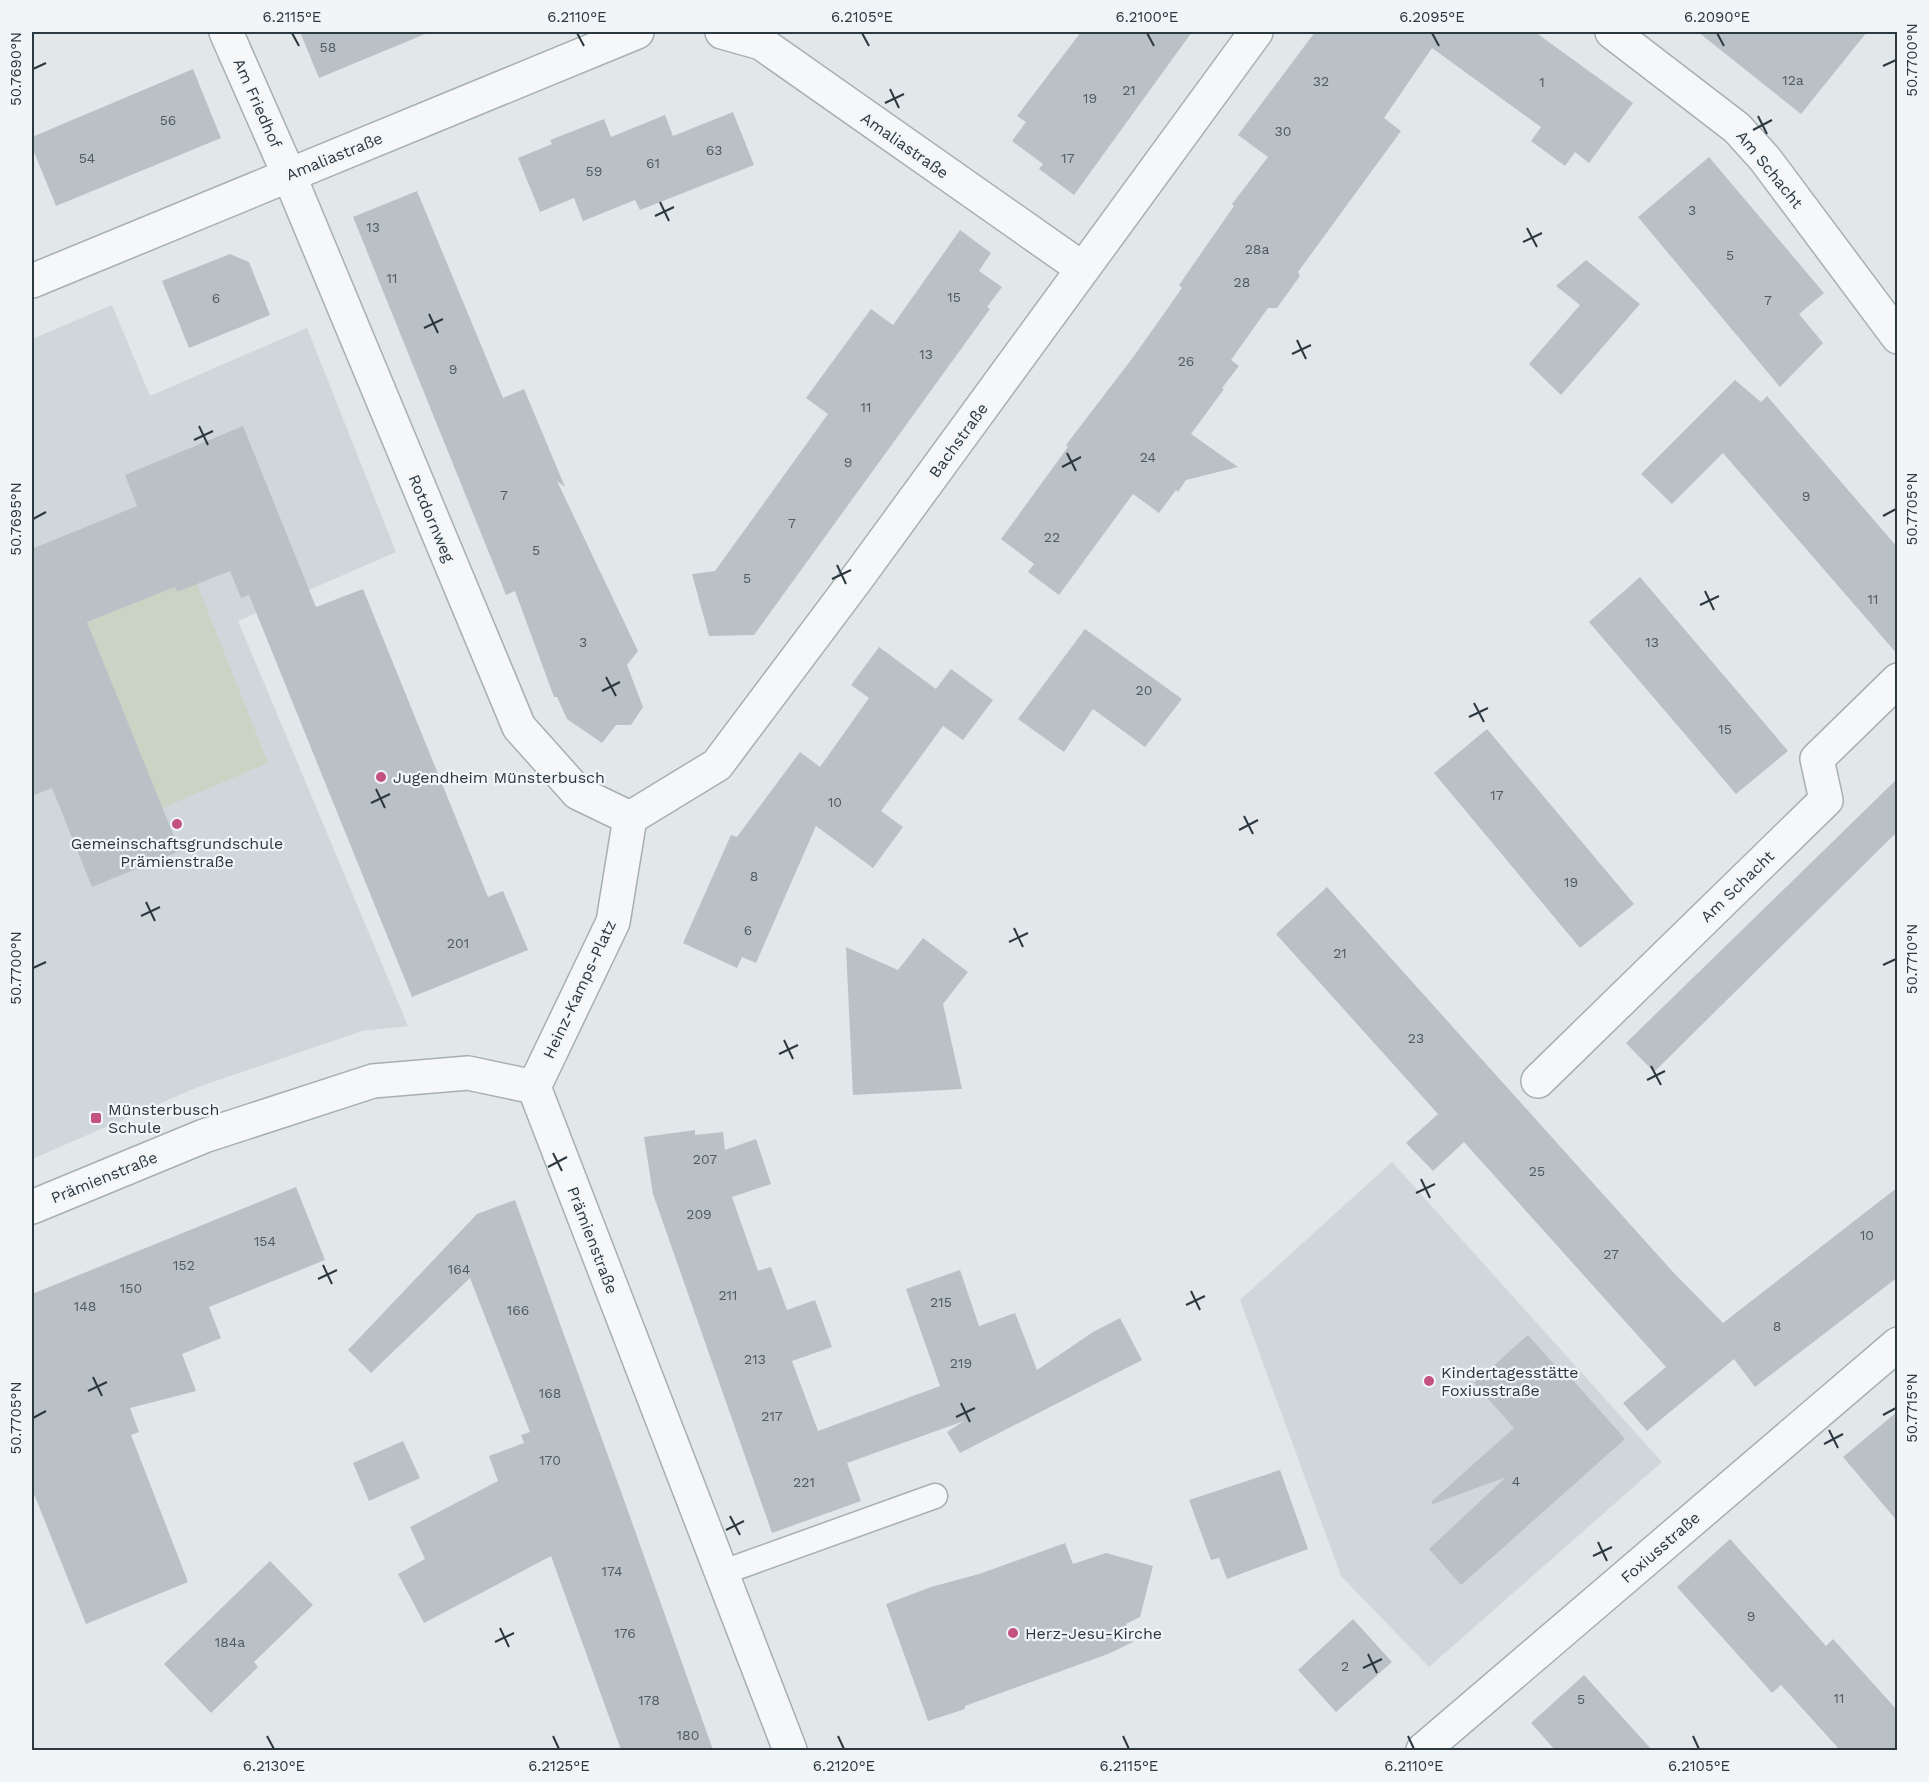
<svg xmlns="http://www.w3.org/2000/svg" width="1929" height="1782" font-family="'Work Sans',sans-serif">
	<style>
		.built { fill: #d0d7db }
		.green { fill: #cbd3c4 }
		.building { fill: #bac1c6 }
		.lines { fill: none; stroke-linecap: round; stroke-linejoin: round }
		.lane-casing { stroke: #a7afb3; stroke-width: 27 }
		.street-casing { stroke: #a7afb3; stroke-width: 36 }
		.lane { stroke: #f5f7f8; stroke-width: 24 }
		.street { stroke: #f5f7f8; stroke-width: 33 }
		.ticks { fill: none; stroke: #2b3840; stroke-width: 2 }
		.poi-dot { fill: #c45281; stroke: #f2f5f7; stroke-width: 2 }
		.labels { text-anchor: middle; stroke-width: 4.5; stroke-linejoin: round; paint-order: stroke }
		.number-label { font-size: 14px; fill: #4f5a62 }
		.street-label { font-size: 16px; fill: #2b3840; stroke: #f2f5f7 }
		.poi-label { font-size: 16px; fill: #2b3840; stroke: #f2f5f7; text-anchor: start }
		.neatline { fill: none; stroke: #2b3840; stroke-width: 2 }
		.ticks-label { font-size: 15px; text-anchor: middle; fill: #2b3840 }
	</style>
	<rect width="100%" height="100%" fill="#e2e7e9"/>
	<!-- built -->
	<path class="built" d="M112,305L150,396L307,328L396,552L238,621L408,1026L362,1031L198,1087L32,1159V339Z
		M1392,1162L1662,1462L1429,1667L1341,1576L1240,1300Z"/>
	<!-- green -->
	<path class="green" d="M197,584L268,763L162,808L87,622L175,587L177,592Z"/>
	<!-- building -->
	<path class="building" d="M300,32H430L319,78Z
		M1081,32H1192L1074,195L1039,169L1043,164L1012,141L1026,122L1017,116Z
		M1315,32H1535L1633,103L1589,163L1575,152L1565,166L1531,141L1541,127L1432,48L1384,118L1401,131L1298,272L1300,276L1277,308H1268L1231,360L1239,366L1222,388L1224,389L1191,434L1238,467L1186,480L1178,492L1176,490L1159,513L1133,494L1059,595L1028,572L1034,564L1001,539L1068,447L1066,445L1134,356L1182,288L1179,285L1234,206L1232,204L1268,157L1238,135Z
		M1698,32H1867L1801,114Z
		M193,69L221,138L56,206L32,147V137Z
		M733,112L754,165L640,210L635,200L583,221L574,198L540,212L518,158L552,144L550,140L604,119L611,137L665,115L673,136Z
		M1709,157L1824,293L1799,314L1823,343L1780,387L1638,217Z
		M417,191L503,398L524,389L565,487L557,481L638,651L627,665L643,707L631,725H616L602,743L567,719L557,697H554L515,591L506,595L353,217Z
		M960,230L991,253L979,271L1002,287L987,307L990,309L754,635L709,636L692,574L715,571L828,414L806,398L871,309L893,325Z
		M230,254L249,262L270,315L189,348L162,281Z
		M1586,260L1640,304L1561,395L1529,364L1580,305L1556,286Z
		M1735,380L1761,402L1767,396L1898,548V655L1723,453L1672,504L1641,474Z
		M243,426L316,607L363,589L488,897L503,891L528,950L412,997L249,595L241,598L230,571L177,592L175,587L87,622L180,851L92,887L52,788L32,796V549L137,506L125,475Z
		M1640,577L1788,751L1736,794L1589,622Z
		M1085,629L1182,699L1145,747L1093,709L1064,752L1018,719Z
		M879,647L936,689L951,669L993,700L963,740L943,726L881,811L903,827L873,868L816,826L756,963L742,957L737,968L683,943L731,835L737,837L800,752L820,767L869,698L851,685Z
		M1487,729L1634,904L1580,948L1434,773Z
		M1898,778V831L1654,1072L1626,1043Z
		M1327,887L1673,1272L1723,1323L1898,1187V1277L1755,1387L1734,1359L1647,1431L1623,1403L1666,1367L1464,1142L1433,1171L1406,1143L1438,1114L1276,934Z
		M923,938L968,972L943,1004L962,1089L853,1095L846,947L898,970Z
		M695,1130V1135L723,1132L725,1150L756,1139L771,1184L732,1197L758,1271L771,1267L787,1310L815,1300L832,1347L792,1361L818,1431L940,1386L906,1289L960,1270L979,1326L1015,1313L1037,1370L1093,1332L1120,1318L1142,1360L960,1453L947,1432L964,1421L847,1463L861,1501L772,1533L653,1194L644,1137Z
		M296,1187L325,1260L209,1307L221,1338L182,1354L196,1391L130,1408L139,1432L131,1435L188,1582L86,1624L32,1489V1294Z
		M515,1200L623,1497L713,1750H621L551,1556L424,1623L398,1574L425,1559L410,1527L498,1481L489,1456L524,1443L521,1435L530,1432L470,1278L371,1373L348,1350L477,1214Z
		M1528,1335L1568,1380L1571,1378L1625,1439L1461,1585L1429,1549L1506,1477L1433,1504L1431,1502L1514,1428L1474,1383Z
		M1898,1411V1522L1843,1457Z
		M403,1441L420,1478L369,1501L353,1463Z
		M1280,1470L1308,1549L1227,1579L1219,1558L1211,1560L1189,1500Z
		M1730,1539L1826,1646L1833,1639L1898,1711V1750H1840L1781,1685L1772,1693L1677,1587Z
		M1065,1543L1073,1564L1106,1553L1153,1566L1140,1617L1126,1624L1133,1642L1108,1654L965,1706V1709L928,1721L886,1604L931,1587L979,1574Z
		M270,1561L313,1605L254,1662L258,1667L211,1713L164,1664Z
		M1353,1619L1392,1662L1336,1712L1298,1670Z
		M1584,1675L1652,1750H1555L1531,1723Z"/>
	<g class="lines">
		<!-- lane casing -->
		<g class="lane-casing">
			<path id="lane" d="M721,1573L935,1496"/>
		</g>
		<!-- street casing -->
		<g class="street-casing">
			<path id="street" d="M226,32L289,175L519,727L578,793L630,818
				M722,32L761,43L1083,269
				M1612,32L1737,128L1765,159L1898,337
				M32,281L637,32
				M630,818L717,765L855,581L1256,32
				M1538,1081L1826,800L1817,759L1898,680
				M534,1087L790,1750
				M534,1087L613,922L630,818
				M32,1207L204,1136L373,1081L468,1073L534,1087
				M1423,1750L1898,1344"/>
		</g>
		<!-- lane -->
		<use href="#lane" class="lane"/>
		<!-- street -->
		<use href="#street" class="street"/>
	</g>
	<!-- ticks -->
	<path class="ticks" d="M292,33L299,46M577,33L584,46M862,33L869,46M1147,33L1154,46M1432,33L1439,46M1717,33L1724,46M1883,66L1896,60M33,69L46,63M890,89L899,108M885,103L904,94M1758,116L1767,134M1753,130L1772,120M660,202L669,221M655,216L674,207M1527,228L1537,247M1523,242L1542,233M429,314L438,333M424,328L443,319M1297,340L1306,359M1292,354L1311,345M199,426L208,445M194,440L213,431M1067,453L1076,471M1062,467L1081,457M1883,516L1896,509M33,519L46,512M837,565L846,584M832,579L851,570M1705,591L1714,610M1700,605L1719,596M606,677L616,696M602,691L620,682M1474,703L1484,722M1469,717L1488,708M376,789L385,808M371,803L390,794M1244,816L1253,834M1239,830L1258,820M146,902L155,921M141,916L160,907M1014,928L1023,947M1009,942L1028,933M1883,965L1896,959M33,968L46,962M784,1040L793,1059M779,1054L798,1045M1651,1066L1661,1085M1647,1080L1665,1071M553,1153L562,1171M548,1167L567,1157M1421,1179L1430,1198M1416,1193L1435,1184M323,1265L332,1284M318,1279L337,1270M1191,1291L1200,1310M1186,1305L1205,1296M93,1377L102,1396M88,1391L107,1382M961,1403L970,1422M1883,1415L1896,1408M956,1417L975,1408M33,1418L46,1411M1829,1430L1838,1448M1824,1444L1843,1434M730,1516L740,1535M726,1530L744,1521M1598,1542L1607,1561M1593,1556L1612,1547M500,1628L509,1647M495,1642L514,1633M1368,1654L1377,1673M1363,1668L1382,1659M267,1736L274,1749M553,1736L559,1749M838,1736L844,1749M1123,1736L1129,1749M1408,1736L1414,1749M1693,1736L1699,1749"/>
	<!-- markers -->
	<g class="poi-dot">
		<circle cx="381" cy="777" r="6"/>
		<circle cx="177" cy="824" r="6"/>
		<rect x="90" y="1112" width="12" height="12" rx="3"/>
		<circle cx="1429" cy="1381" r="6"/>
		<circle cx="1013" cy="1633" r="6"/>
	</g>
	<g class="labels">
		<!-- number labels -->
		<g class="number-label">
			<text x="328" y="52">58</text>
			<text x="1793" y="85">12a</text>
			<text x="1321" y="86">32</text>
			<text x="1542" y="87">1</text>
			<text x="1129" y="95">21</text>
			<text x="1090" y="103">19</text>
			<text x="168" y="125">56</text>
			<text x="1283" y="136">30</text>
			<text x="714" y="155">63</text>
			<text x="87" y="163">54</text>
			<text x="1068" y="163">17</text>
			<text x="653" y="168">61</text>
			<text x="594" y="176">59</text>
			<text x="1692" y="215">3</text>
			<text x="373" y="232">13</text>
			<text x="1257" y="254">28a</text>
			<text x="1730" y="260">5</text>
			<text x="392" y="283">11</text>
			<text x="1242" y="287">28</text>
			<text x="954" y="302">15</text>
			<text x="216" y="303">6</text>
			<text x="1768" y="305">7</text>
			<text x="926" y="359">13</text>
			<text x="1186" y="366">26</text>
			<text x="453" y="374">9</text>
			<text x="866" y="412">11</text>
			<text x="1148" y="462">24</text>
			<text x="848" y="467">9</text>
			<text x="504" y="500">7</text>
			<text x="1806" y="501">9</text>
			<text x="792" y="528">7</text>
			<text x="1052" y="542">22</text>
			<text x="536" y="555">5</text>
			<text x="747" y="583">5</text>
			<text x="1873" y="604">11</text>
			<text x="583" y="647">3</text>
			<text x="1652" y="647">13</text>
			<text x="1144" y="695">20</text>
			<text x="1725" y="734">15</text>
			<text x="1497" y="800">17</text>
			<text x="835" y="807">10</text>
			<text x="754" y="881">8</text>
			<text x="1571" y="887">19</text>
			<text x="748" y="935">6</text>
			<text x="458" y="948">201</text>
			<text x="1340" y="958">21</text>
			<text x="1416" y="1043">23</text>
			<text x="705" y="1164">207</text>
			<text x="1537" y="1176">25</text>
			<text x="699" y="1219">209</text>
			<text x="1867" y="1240">10</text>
			<text x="265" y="1246">154</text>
			<text x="1611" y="1259">27</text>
			<text x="184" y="1270">152</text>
			<text x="459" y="1274">164</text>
			<text x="131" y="1293">150</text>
			<text x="728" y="1300">211</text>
			<text x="941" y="1307">215</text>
			<text x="85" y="1311">148</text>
			<text x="518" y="1315">166</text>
			<text x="1777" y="1331">8</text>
			<text x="755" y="1364">213</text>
			<text x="961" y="1368">219</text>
			<text x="550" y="1398">168</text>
			<text x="772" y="1421">217</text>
			<text x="550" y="1465">170</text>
			<text x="1516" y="1486">4</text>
			<text x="804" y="1487">221</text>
			<text x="612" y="1576">174</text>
			<text x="1751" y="1621">9</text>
			<text x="625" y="1638">176</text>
			<text x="230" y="1647">184a</text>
			<text x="1345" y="1671">2</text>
			<text x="1839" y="1703">11</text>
			<text x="1581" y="1704">5</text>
			<text x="649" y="1705">178</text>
			<text x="688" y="1740">180</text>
		</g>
		<!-- street labels -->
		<g class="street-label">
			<text transform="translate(258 103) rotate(66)" y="6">Am Friedhof</text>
			<text transform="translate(905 145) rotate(35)" y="6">Amaliastraße</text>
			<text transform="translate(334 156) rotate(-22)" y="6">Amaliastraße</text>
			<text transform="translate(1770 169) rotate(51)" y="6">Am Schacht</text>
			<text transform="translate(958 440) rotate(-54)" y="6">Bachstraße</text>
			<text transform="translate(432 518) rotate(67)" y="6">Rotdornweg</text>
			<text transform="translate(1737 886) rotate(-44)" y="6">Am Schacht</text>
			<text transform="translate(579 989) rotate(-65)" y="6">Heinz-Kamps-Platz</text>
			<text transform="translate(104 1177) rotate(-22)" y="6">Prämienstraße</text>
			<text transform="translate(593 1240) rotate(69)" y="6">Prämienstraße</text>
			<text transform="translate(1660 1547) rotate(-41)" y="6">Foxiusstraße</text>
		</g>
		<!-- poi labels -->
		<g class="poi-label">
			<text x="393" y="783">Jugendheim Münsterbusch</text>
			<text x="177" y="849" text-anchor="middle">Gemeinschaftsgrundschule<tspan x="177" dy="18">Prämienstraße</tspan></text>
			<text x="108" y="1115">Münsterbusch<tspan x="108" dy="18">Schule</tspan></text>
			<text x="1441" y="1378">Kindertagesstätte<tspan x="1441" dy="18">Foxiusstraße</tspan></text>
			<text x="1025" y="1639">Herz-Jesu-Kirche</text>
		</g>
	</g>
	<!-- border -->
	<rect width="1929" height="1782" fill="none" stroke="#f2f5f7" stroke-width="66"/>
	<rect x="33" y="33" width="1863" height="1716" class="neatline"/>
	<g class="ticks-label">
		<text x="292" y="22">6.2115°E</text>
		<text x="577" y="22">6.2110°E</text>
		<text x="862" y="22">6.2105°E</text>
		<text x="1147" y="22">6.2100°E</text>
		<text x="1432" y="22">6.2095°E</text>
		<text x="1717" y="22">6.2090°E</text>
		<text transform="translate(1912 60) rotate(-90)" y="5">50.7700°N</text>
		<text transform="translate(16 69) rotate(-90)" y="5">50.7690°N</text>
		<text transform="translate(1912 509) rotate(-90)" y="5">50.7705°N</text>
		<text transform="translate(16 519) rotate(-90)" y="5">50.7695°N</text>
		<text transform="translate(1912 959) rotate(-90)" y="5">50.7710°N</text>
		<text transform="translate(16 968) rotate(-90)" y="5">50.7700°N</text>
		<text transform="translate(1912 1408) rotate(-90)" y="5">50.7715°N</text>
		<text transform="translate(16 1418) rotate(-90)" y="5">50.7705°N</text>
		<text x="274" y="1771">6.2130°E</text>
		<text x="559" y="1771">6.2125°E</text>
		<text x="844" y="1771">6.2120°E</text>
		<text x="1129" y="1771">6.2115°E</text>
		<text x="1414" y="1771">6.2110°E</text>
		<text x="1699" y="1771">6.2105°E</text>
	</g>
</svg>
